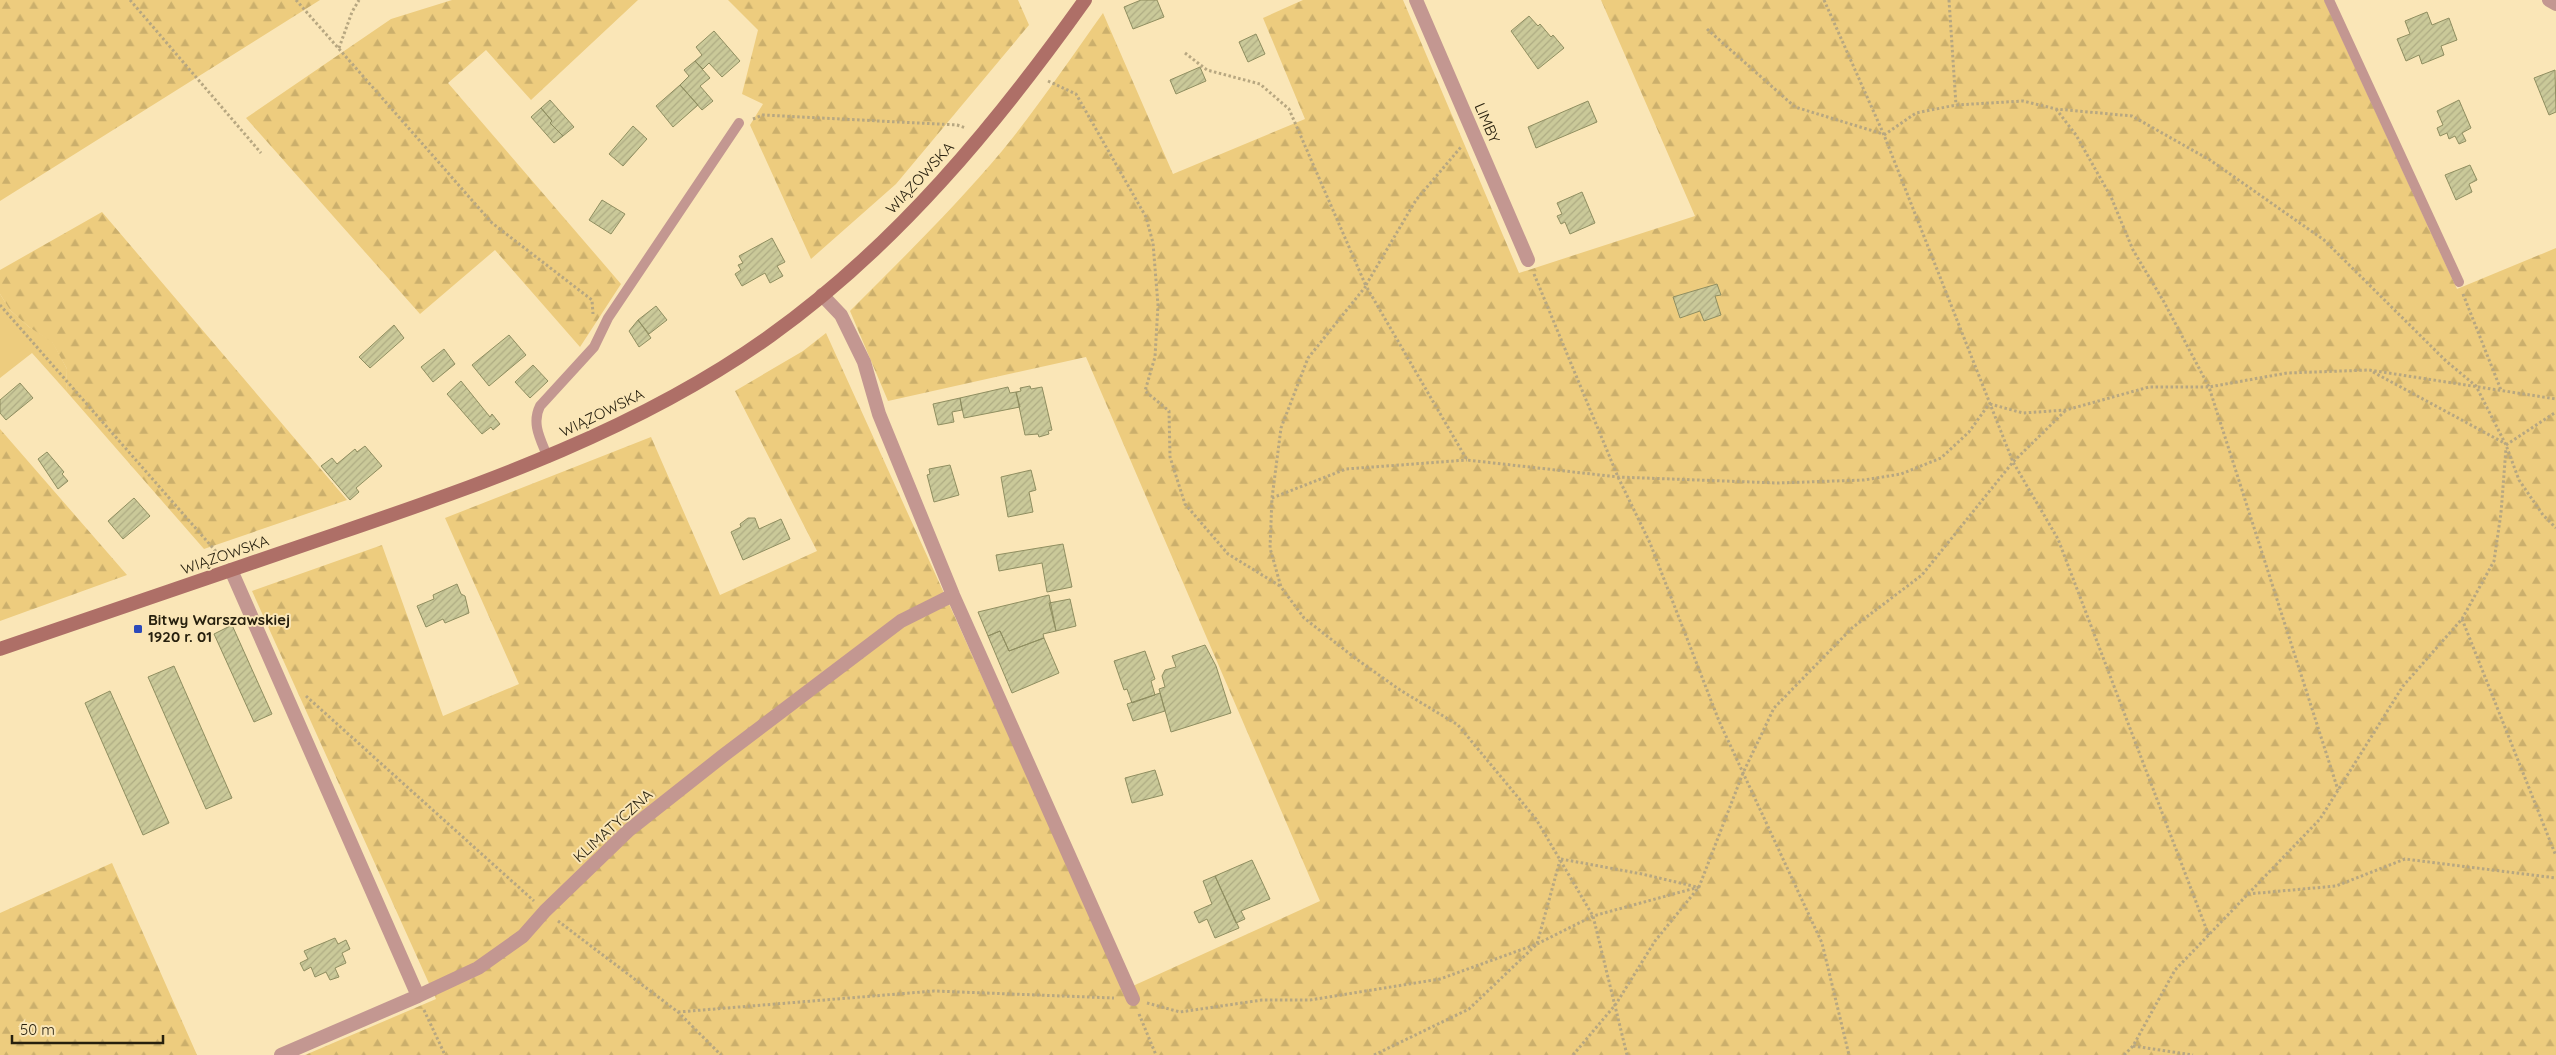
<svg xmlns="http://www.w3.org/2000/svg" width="2556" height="1055" font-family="Quicksand,sans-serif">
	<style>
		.grass { fill: #edcc7e }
		.forest { fill: url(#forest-firs) }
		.building { fill: url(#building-hatch); stroke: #8f8e60 }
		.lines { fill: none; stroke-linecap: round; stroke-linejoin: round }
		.path { stroke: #b7a781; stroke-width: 3; stroke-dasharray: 2.5 2.5; stroke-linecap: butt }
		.service { stroke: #c39791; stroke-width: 10 }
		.minor { stroke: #c39791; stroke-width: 14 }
		.secondary { stroke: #ae6f67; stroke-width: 14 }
		.poi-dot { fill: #2c4aba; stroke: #fae6b7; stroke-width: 2 }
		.labels { text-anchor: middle; stroke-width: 4; stroke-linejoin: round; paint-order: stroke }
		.street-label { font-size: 15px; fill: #27200e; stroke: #fae6b7 }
		.poi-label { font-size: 15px; font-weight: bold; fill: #27200e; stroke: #fae6b7; text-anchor: start }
	</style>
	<defs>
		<pattern id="forest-firs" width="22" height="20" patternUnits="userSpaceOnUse" patternTransform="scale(1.25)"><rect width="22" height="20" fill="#edcc7e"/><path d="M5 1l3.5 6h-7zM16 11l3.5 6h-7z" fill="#cbaf6c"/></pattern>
		<pattern id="building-hatch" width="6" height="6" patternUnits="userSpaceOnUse" patternTransform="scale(1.25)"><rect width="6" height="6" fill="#cac999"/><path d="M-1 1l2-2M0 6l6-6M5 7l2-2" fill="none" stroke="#aeac83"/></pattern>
	</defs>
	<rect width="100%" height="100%" fill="#fae6b7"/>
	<!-- grass -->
	<path class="grass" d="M0,294L10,310L29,327L52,341L67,369L66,391L32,353L0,378Z"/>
	<!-- forest -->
	<path class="forest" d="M0,0H320L0,201Z
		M452,0H638L531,100L486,50L448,83L621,284L580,347L495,250L420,314L246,118L391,19Z
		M728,0H1018L1029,25L896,184L811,259L750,125L763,104L742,94L758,30Z
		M1303,0H1403L1519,273L1695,216L1601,0H2324L2457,289L2556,248V1055H305L436,999L252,591L382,545L443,716L519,684L445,518L651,437L720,595L817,551L735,391L803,351L826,333L1124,990L1320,901L1086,357L888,401L850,311C902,259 954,208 1002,151C1038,107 1070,59 1103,13L1173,174L1305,119L1263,18Z
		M102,212L347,500L204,549L66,391L67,369L52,342L29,327L10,310L0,294V270Z
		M0,429L127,575L0,621Z
		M112,863L197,1055H0V913Z"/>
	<!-- building -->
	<path class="building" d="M1141,0H1157L1164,17L1133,29L1124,7Z
		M2427,12L2432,25L2449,18L2457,40L2441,46L2444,55L2422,64L2419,55L2406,61L2397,39L2410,34L2405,21Z
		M1529,16L1538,26L1540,24L1551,37L1553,35L1564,48L1538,69L1511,31Z
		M714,31L740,61L722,77L709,63L703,69L695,61L702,55L696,47Z
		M1256,34L1265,54L1248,62L1239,42Z
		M695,61L710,78L700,86L713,101L702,110L680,85L689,76L684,70Z
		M1200,67L1206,81L1176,94L1170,80Z
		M2555,70L2556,112L2549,115L2534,78Z
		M680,85L698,105L673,127L656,106Z
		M550,100L574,127L563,136L550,123L552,121L541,108Z
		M2459,100L2471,128L2462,133L2466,141L2459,144L2455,136L2449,139L2447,133L2440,136L2437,128L2443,125L2437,111Z
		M1588,101L1597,122L1536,148L1528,127Z
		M541,108L552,121L550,123L563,136L554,143L531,117Z
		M633,126L647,139L623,166L609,154Z
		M2470,165L2477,180L2469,184L2472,192L2456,200L2445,175Z
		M1582,192L1595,223L1570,234L1565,222L1561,224L1557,216L1562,214L1557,203Z
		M602,200L625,214L611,234L589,220Z
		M772,238L785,262L777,266L783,276L770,283L765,273L742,286L735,274L741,270L738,265L743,263L739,256Z
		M1717,284L1721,295L1715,296L1721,315L1704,321L1700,311L1680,318L1673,297Z
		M656,306L667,320L649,334L638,320Z
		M638,320L651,338L639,347L629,331Z
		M394,325L404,338L370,368L359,357Z
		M509,335L526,355L489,386L472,365Z
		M444,349L455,364L433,382L421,367Z
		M533,365L548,381L530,398L515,382Z
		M461,381L490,417L492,414L500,424L493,430L491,427L482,434L447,394Z
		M20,383L33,398L6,420L0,413V400Z
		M1030,386L1031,389L1042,387L1052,430L1048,431L1049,434L1039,437L1038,434L1025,435L1016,392L1021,391L1020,388Z
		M1008,387L1010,393L1016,392L1020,407L964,418L960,398Z
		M960,398L962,410L952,412L954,422L938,425L933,404Z
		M365,446L382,466L356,488L359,492L350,500L321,466L332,458L337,464L355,449L357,452Z
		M47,452L64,472L62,474L68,481L58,489L38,459Z
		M950,465L959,495L934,502L927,475L930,474L929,469Z
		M1031,470L1036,490L1029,492L1033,512L1008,517L1001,477Z
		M134,498L150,516L123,539L108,521Z
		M748,518H755L759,529L781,519L790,539L743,560L731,532L741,527L740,524Z
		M1063,544L1072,587L1047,592L1042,563L999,571L996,555Z
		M457,584L461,594L465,596L469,613L445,623L443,619L426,627L417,606L434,599L433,595Z
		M1049,595L1056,631L1043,634L1044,638L1009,651L1000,631L988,636L978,612Z
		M1070,599L1076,626L1056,631L1049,603Z
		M232,625L272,714L254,722L214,634Z
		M1000,631L1009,651L1044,638L1059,673L1012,693L988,636Z
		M1205,645L1216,666L1231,713L1171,732L1159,689L1165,687L1162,676L1165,670L1176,667L1172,656Z
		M1145,651L1155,679L1151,681L1155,695L1132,703L1127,689L1124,690L1114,661Z
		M174,666L232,798L206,809L148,677Z
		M110,691L169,823L143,835L85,703Z
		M1160,693L1165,711L1133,721L1127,704Z
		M1155,770L1163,795L1132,803L1125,778Z
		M1252,860L1270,899L1241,911L1245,919L1236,923L1215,876Z
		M1215,876L1239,928L1215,938L1207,919L1199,923L1194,912L1212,904L1203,881Z
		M335,938L338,944L346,940L350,949L342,953L346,963L335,968L339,977L330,980L326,972L315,977L311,967L304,971L300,963L308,959L304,951Z"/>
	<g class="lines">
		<!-- path -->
		<path class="path" d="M130,0L261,153
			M296,0L492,223L592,300L593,314
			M1824,0L1884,135L2013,462L2058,539L2209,936
			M1949,0L1956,105
			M1707,29L1795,107L1883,134
			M339,48L352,12L359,0
			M1185,53L1207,70L1260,84L1289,109L1366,286
			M1048,81L1076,94L1146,217L1153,243L1158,305L1155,357L1145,391L1169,411L1170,457L1185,504L1228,554L1280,586
			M2056,109L2076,135L2111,197L2133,250L2164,302L2209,387L2338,790
			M753,119L763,115L957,125L966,128
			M1884,135L1916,113L1956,105L2023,101L2056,109L2132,116L2210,160L2324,240L2446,361L2476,386L2506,445L2519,480L2543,515L2556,528
			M1534,274L1618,477L1650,543L1719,721L1822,943L1849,1055
			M1366,285L1416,200L1461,147
			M2463,294L2501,390
			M0,305L220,556
			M2373,372L2506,444
			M1990,404L2023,413L2066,410L2149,387H2209L2287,373L2369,370L2556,399
			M2506,445L2556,412
			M1272,498L1346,469L1467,460
			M2462,619L2556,856
			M306,696L534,901
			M1561,859L1642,874L1697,887
			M2248,894L2336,886L2405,859L2556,878
			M558,921L678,1012L721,1055
			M1147,1003L1180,1012L1262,1000H1310L1440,979L1537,944L1593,916L1699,887
			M424,1010L445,1055
			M678,1012L934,991L1114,998
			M1139,1014L1156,1055
			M2133,1046L2193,1055
			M1374,1055L1469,1009L1537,944L1560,860
			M1573,1055L1616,1004L1655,941L1699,887L1743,773L1774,708L1852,628L1922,575L2013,462L2066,410
			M1627,1055L1593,916L1536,819L1458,725L1400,690L1355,658L1304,618L1281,587L1270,548L1272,498L1281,428L1308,358L1366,286L1467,460L1618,477L1777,483L1864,480L1901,474L1941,458L1969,432L1989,404
			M2124,1055L2133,1046L2175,970L2320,819L2403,686L2462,619L2494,561L2501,513L2506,448"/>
		<!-- service -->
		<path class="service" d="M2329,0L2459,282
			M548,458C541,440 531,424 540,406L594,347L608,318L739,123"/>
		<!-- minor -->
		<path class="minor" d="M1416,0L1528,260
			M2549,0L2556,4
			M822,295L841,315L864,362L879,414L953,595L1133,999
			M231,570L418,996
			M281,1055L418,996L478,968L523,936L545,911L629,830L724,755L901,621L953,595"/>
		<!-- secondary -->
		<path class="secondary" d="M0,649C113,610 226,572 339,533C488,482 640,429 770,336C896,246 996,125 1085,0"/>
	</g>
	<!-- markers -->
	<rect class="poi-dot" x="133" y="624" width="10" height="10" rx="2.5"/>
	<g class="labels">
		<!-- street labels -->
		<g class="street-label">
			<text transform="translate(1487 123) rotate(67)" y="5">LIMBY</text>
			<text transform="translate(920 178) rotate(-47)" y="5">WIĄZOWSKA</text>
			<text transform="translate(602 413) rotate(-26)" y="5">WIĄZOWSKA</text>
			<text transform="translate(225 555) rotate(-19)" y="5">WIĄZOWSKA</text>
			<text transform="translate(613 826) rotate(-42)" y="5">KLIMATYCZNA</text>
		</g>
		<!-- poi labels -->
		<g class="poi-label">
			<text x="148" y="625">Bitwy Warszawskiej<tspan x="148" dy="17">1920 r. 01</tspan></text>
		</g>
	</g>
	<!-- scale -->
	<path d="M12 1035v8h151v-8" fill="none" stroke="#27200e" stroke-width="2.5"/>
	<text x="20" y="1035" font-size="15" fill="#27200e" stroke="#fae6b7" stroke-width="4" paint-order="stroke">50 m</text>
</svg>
